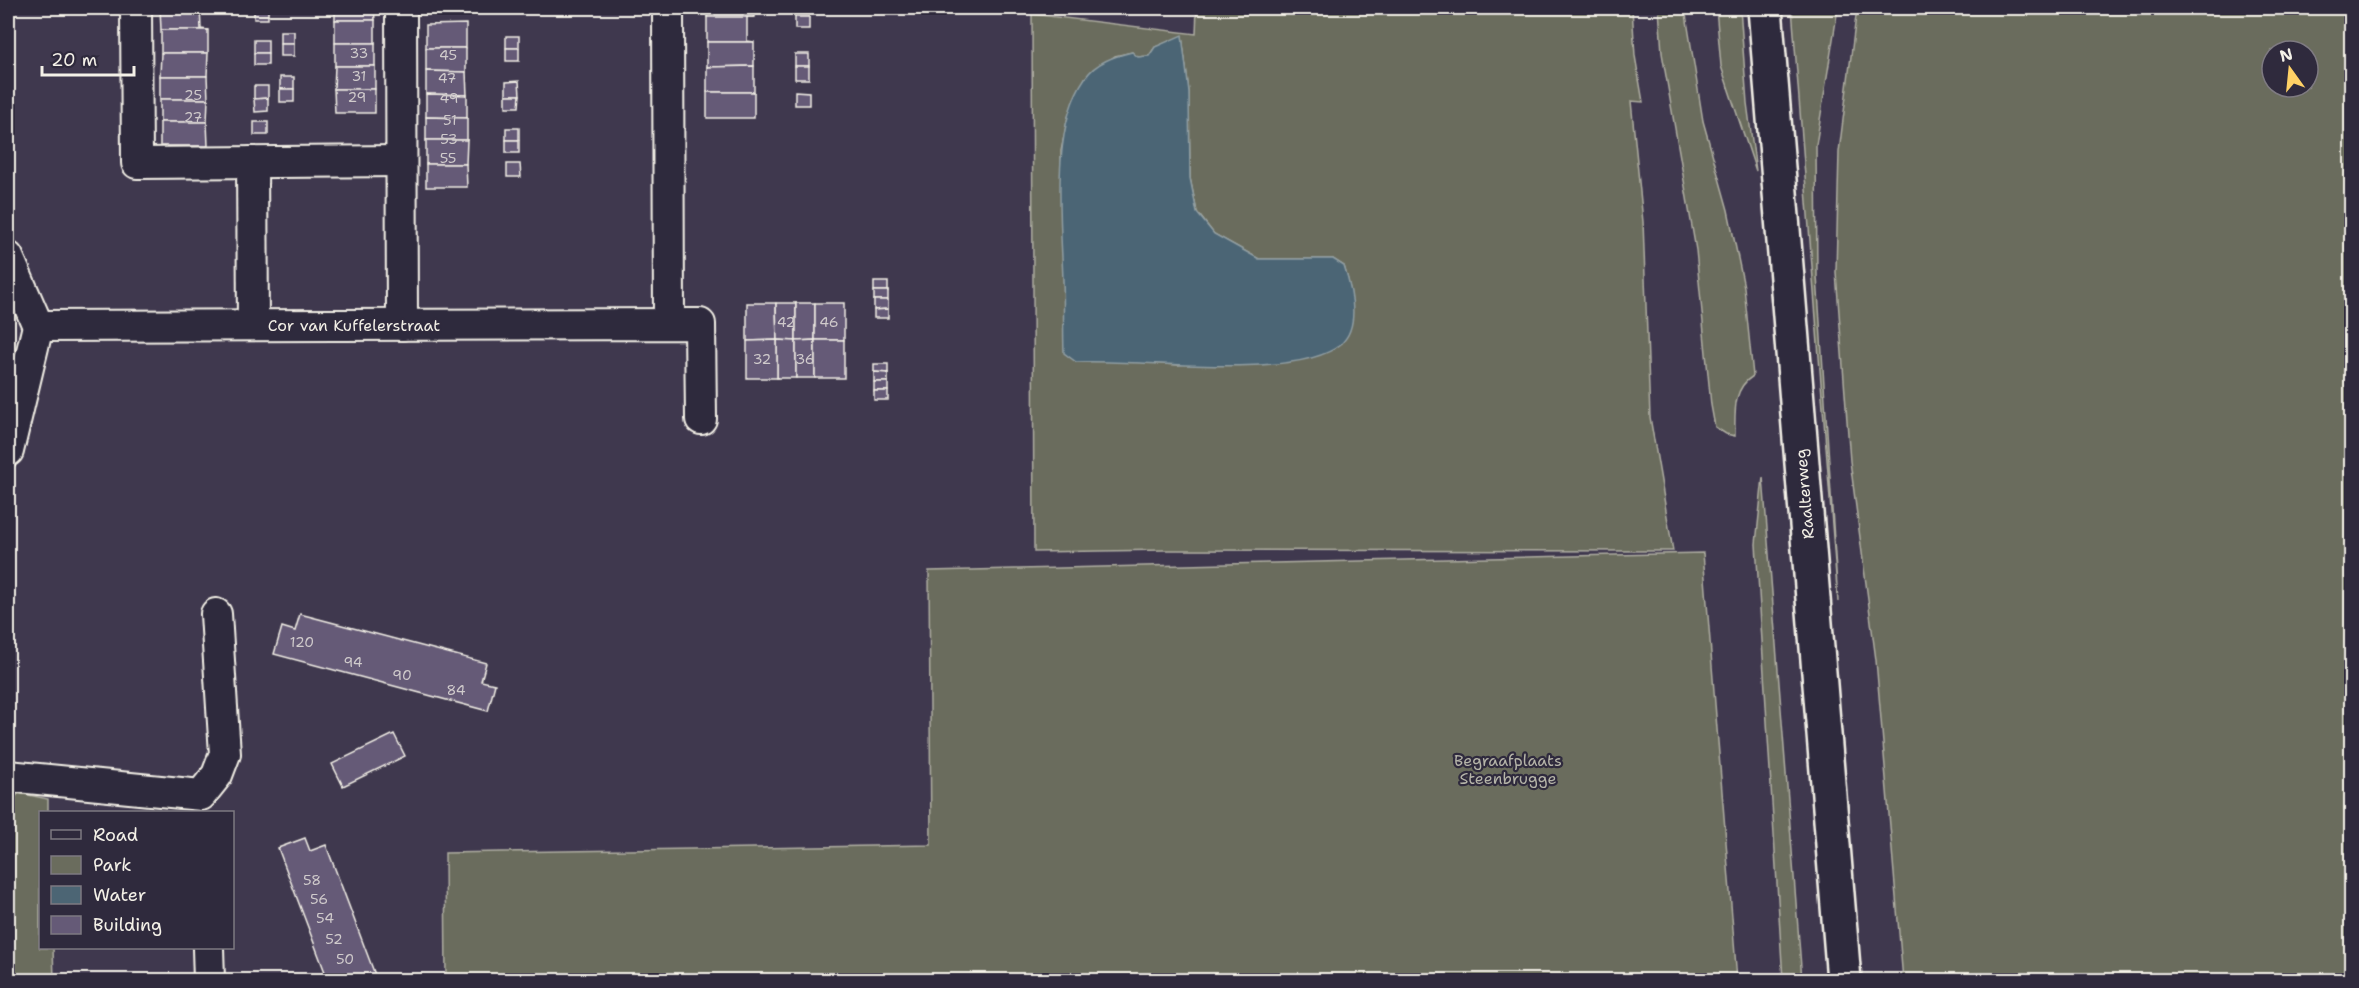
<svg xmlns="http://www.w3.org/2000/svg" width="2359" height="988" font-family="'Shantell Sans',sans-serif">
	<style>
		.green { fill: #6a6c5d; stroke: #afaea2; stroke-width: 1.5; fill-rule: evenodd }
		.water { fill: #4c6574; stroke: #8f9da2; stroke-width: 1.5 }
		.building { fill: #655a77; stroke: #f4f1e8; stroke-width: 1.5 }
		.lines { fill: none; stroke-linecap: round; stroke-linejoin: round }
		.minor-casing { stroke: #f4f1e8; stroke-width: 34 }
		.secondary-casing { stroke: #f4f1e8; stroke-width: 38 }
		.minor { stroke: #2f2a3d; stroke-width: 30 }
		.secondary { stroke: #2f2a3d; stroke-width: 33 }
		.labels { text-anchor: middle; stroke-width: 4.5; stroke-linejoin: round; paint-order: stroke }
		.number-label { font-size: 14px; fill: #d0cbcc }
		.street-label { font-size: 16px; fill: #f4f1e8; stroke: #2f2a3d }
		.park-label { font-size: 16px; fill: #b6b5a9; stroke: #2f2a3d }
	</style>
	<rect width="100%" height="100%" fill="#3f384e"/>
	<filter id="ink" filterUnits="userSpaceOnUse"><feTurbulence type="fractalNoise" baseFrequency=".0167" numOctaves="2"/><feDisplacementMap in="SourceGraphic" scale="12" xChannelSelector="R" yChannelSelector="G"/><feConvolveMatrix kernelMatrix="1 2 1 2 8 2 1 2 1" color-interpolation-filters="sRGB"/></filter>
	<g filter="url(#ink)">
		<!-- green -->
		<g class="green">
			<path d="M1197,8H1632L1635,56L1643,102L1631,101L1643,222L1650,417L1673,551L1166,550L1034,552L1032,14L1196,34ZM1182,36L1189,92L1190,178L1197,212L1214,234L1259,259H1333L1344,266C1353,295 1356,315 1342,343L1178,365L1110,360L1077,362L1065,353L1061,151L1068,117L1085,78L1115,56L1132,52L1137,57L1149,56L1155,47Z"/>
			<path d="M1659,8H1685L1703,121L1728,210L1744,287L1753,376C1732,389 1735,413 1735,436L1726,434L1715,427L1711,405L1696,250L1662,53Z"/>
			<polygon points="1716,8 1740,8 1747,103 1756,171 1721,66"/>
			<polygon points="1792,8 1838,8 1816,145 1817,276 1838,602"/>
			<path d="M1857,8H2351V980H1903L1876,660L1850,461L1836,272L1839,152ZM2272,51H2308V87H2272Z"/>
			<polygon points="1763,477 1802,980 1783,980 1756,544"/>
			<polygon points="1703,553 1737,980 446,980 445,853 931,845 929,571"/>
			<polygon points="19,793 48,799 48,812 40,812 40,948 53,948 54,980 8,980 8,805"/>
		</g>
		<!-- water -->
		<path class="water" d="M1182,35L1189,92L1190,178L1197,213L1214,234L1259,259H1333L1344,266C1351,287 1361,326 1341,344C1298,382 1137,358 1076,362L1064,353C1063,328 1064,304 1063,280C1061,220 1050,128 1085,78C1096,62 1115,56 1132,52L1138,57L1149,56L1155,47Z"/>
		<!-- building -->
		<g class="building">
			<polygon points="160,8 200,8 201,29 208,30 161,30"/>
			<rect x="254" y="8" width="14" height="11"/>
			<polygon points="335,8 374,8 375,20 335,20"/>
			<rect x="707" y="8" width="47" height="9"/>
			<rect x="795" y="8" width="14" height="9"/>
			<polygon points="707,17 754,17 747,17 747,41 754,42 707,42"/>
			<rect x="795" y="17" width="14" height="12"/>
			<rect x="335" y="20" width="40" height="23"/>
			<polygon points="466,24 466,48 426,48 426,25"/>
			<rect x="161" y="30" width="47" height="23"/>
			<rect x="280" y="31" width="14" height="12"/>
			<rect x="506" y="36" width="13" height="12"/>
			<rect x="254" y="40" width="14" height="13"/>
			<polygon points="707,42 754,42 754,66 707,67"/>
			<rect x="280" y="43" width="14" height="13"/>
			<rect x="335" y="43" width="40" height="23"/>
			<polygon points="426,48 466,48 466,72 426,71"/>
			<rect x="506" y="48" width="13" height="13"/>
			<polygon points="161,53 208,53 207,76 160,76"/>
			<rect x="254" y="53" width="14" height="12"/>
			<rect x="795" y="54" width="14" height="12"/>
			<polygon points="335,66 375,66 375,89 334,89"/>
			<polygon points="754,66 754,92 707,92 707,67"/>
			<rect x="795" y="66" width="14" height="13"/>
			<polygon points="426,71 466,72 467,95 426,94"/>
			<polygon points="160,76 207,76 208,99 160,99"/>
			<rect x="280" y="77" width="14" height="12"/>
			<polygon points="519,81 520,95 506,95 506,82"/>
			<polygon points="254,86 268,86 268,98 254,99"/>
			<rect x="280" y="89" width="14" height="13"/>
			<polygon points="334,89 375,89 375,113 335,113"/>
			<polygon points="795,91 809,92 809,105 795,105"/>
			<rect x="707" y="92" width="47" height="26"/>
			<polygon points="426,94 467,95 467,118 426,117"/>
			<polygon points="506,95 520,95 519,107 506,107"/>
			<polygon points="268,98 268,111 255,112 254,99"/>
			<polygon points="160,99 208,99 207,122 160,122"/>
			<polygon points="426,117 467,118 467,140 426,140"/>
			<polygon points="160,122 207,122 208,146 160,146"/>
			<rect x="254" y="122" width="14" height="13"/>
			<rect x="506" y="128" width="13" height="12"/>
			<polygon points="426,140 467,140 466,164 426,164"/>
			<rect x="506" y="140" width="13" height="13"/>
			<polygon points="426,164 466,164 467,187 426,187"/>
			<polygon points="507,164 520,164 521,177 507,177"/>
			<rect x="874" y="282" width="14" height="9"/>
			<rect x="874" y="291" width="14" height="9"/>
			<polygon points="888,300 888,309 874,310 874,300"/>
			<polygon points="747,303 776,303 777,340 747,341"/>
			<polygon points="776,303 796,303 796,341 777,340"/>
			<polygon points="796,303 815,303 815,340 796,341"/>
			<rect x="815" y="303" width="29" height="37"/>
			<polygon points="888,309 888,318 874,318 874,310"/>
			<polygon points="777,340 796,341 796,378 777,378"/>
			<polygon points="777,340 777,378 747,378 747,341"/>
			<polygon points="815,340 815,378 796,378 796,341"/>
			<rect x="815" y="340" width="29" height="38"/>
			<polygon points="874,364 888,364 888,373 874,372"/>
			<polygon points="874,372 888,373 888,382 874,382"/>
			<rect x="874" y="382" width="14" height="9"/>
			<rect x="874" y="391" width="14" height="9"/>
			<polygon points="300,614 486,663 481,681 495,684 488,711 274,654 282,627 295,631"/>
			<polygon points="394,734 405,756 343,786 332,764"/>
			<polygon points="305,838 310,851 326,845 377,980 328,980 278,848"/>
		</g>
		<g class="lines">
			<!-- minor casing -->
			<g class="minor-casing">
				<g id="minor">
					<polyline points="136,8 137,163 401,161"/>
					<polyline points="401,8 402,325"/>
					<polyline points="668,8 669,324"/>
					<polyline points="252,162 253,325"/>
					<polyline points="8,257 38,326 8,451"/>
					<polyline points="38,326 700,324 701,419"/>
					<polyline points="8,776 201,795 217,775 225,754 216,614"/>
					<polyline points="208,948 209,980"/>
				</g>
			</g>
			<!-- secondary casing -->
			<g class="secondary-casing">
				<polyline id="secondary" points="1765,8 1844,980"/>
			</g>
			<!-- minor -->
			<use href="#minor" class="minor"/>
			<!-- secondary -->
			<use href="#secondary" class="secondary"/>
		</g>
	</g>
	<g class="labels">
		<!-- number labels -->
		<g class="number-label">
			<text x="359" y="58">33</text>
			<text x="448" y="60">45</text>
			<text x="359" y="81">31</text>
			<text x="447" y="83">47</text>
			<text x="193" y="100">25</text>
			<text x="357" y="102">29</text>
			<text x="449" y="103">49</text>
			<text x="193" y="122">27</text>
			<text x="450" y="125">51</text>
			<text x="449" y="144">53</text>
			<text x="448" y="163">55</text>
			<text x="786" y="327">42</text>
			<text x="829" y="327">46</text>
			<text x="762" y="364">32</text>
			<text x="805" y="364">36</text>
			<text x="302" y="647">120</text>
			<text x="353" y="667">94</text>
			<text x="402" y="680">90</text>
			<text x="456" y="695">84</text>
			<text x="312" y="885">58</text>
			<text x="319" y="904">56</text>
			<text x="325" y="923">54</text>
			<text x="334" y="944">52</text>
			<text x="345" y="964">50</text>
		</g>
		<!-- street labels -->
		<g class="street-label">
			<text x="354" y="331">Cor van Kuffelerstraat</text>
			<text transform="translate(1804 494) rotate(-95)" y="6">Raalterweg</text>
		</g>
		<!-- park labels -->
		<g class="park-label">
			<text x="1508" y="766">Begraafplaats<tspan x="1508" dy="18">Steenbrugge</tspan></text>
		</g>
	</g>
	<!-- margin -->
	<rect width="2359" height="988" fill="none" stroke="#2f2a3d" stroke-width="30"/>
	<rect x="15" y="15" width="2329" height="958" fill="none" stroke="#f4f1e8" stroke-width="2" filter="url(#ink)"/>
	<!-- legend -->
	<rect x="39" y="811" width="195" height="138" fill="#2f2a3d" stroke="#7e7a81" stroke-width="1.5"/>
	<rect x="51" y="830" width="30" height="9" fill="#2f2a3d" stroke="#7e7a81" stroke-width="1.5"/>
	<text x="93" y="841" font-size="18" fill="#f4f1e8">Road</text>
	<rect x="51" y="856" width="30" height="18" fill="#6a6c5d" stroke="#7e7a81" stroke-width="1.5"/>
	<text x="93" y="871" font-size="18" fill="#f4f1e8">Park</text>
	<rect x="51" y="886" width="30" height="18" fill="#4c6574" stroke="#7e7a81" stroke-width="1.5"/>
	<text x="93" y="901" font-size="18" fill="#f4f1e8">Water</text>
	<rect x="51" y="916" width="30" height="18" fill="#655a77" stroke="#7e7a81" stroke-width="1.5"/>
	<text x="93" y="931" font-size="18" fill="#f4f1e8">Building</text>
	<!-- north arrow -->
	<g transform="translate(2290 69) rotate(345)"><circle r="28" fill="#2f2a3d" stroke="#7e7a81" stroke-width="1.5"/>
	<path d="M0-4.5L10 22L0 15L-10 22Z" fill="#ffd166"/>
	<text y="-9" font-size="16" font-weight="bold" text-anchor="middle" fill="#f4f1e8">N</text>
	</g>
	<!-- scale -->
	<path d="M42 66v9h92v-9" fill="none" stroke="#f4f1e8" stroke-width="3"/>
	<text x="51" y="66" font-size="18" fill="#f4f1e8" stroke="#2f2a3d" stroke-width="4.5" paint-order="stroke">20 m</text>
</svg>
